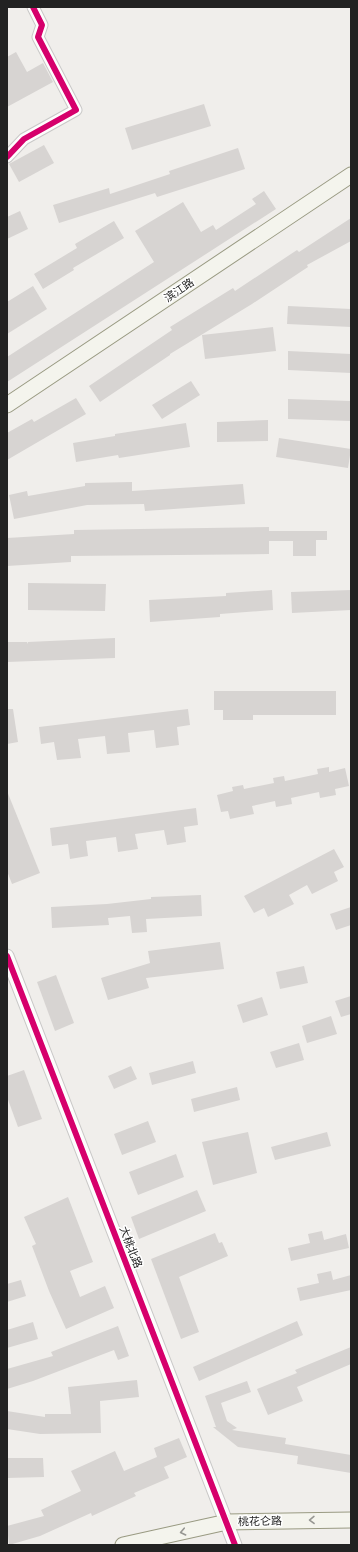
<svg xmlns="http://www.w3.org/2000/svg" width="358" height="1552" font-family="Signika,'Noto Sans SC',sans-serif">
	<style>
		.building { fill: #d7d4d2 }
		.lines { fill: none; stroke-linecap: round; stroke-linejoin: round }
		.minor-casing { stroke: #c9c8c7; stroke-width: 13 }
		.tertiary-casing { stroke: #c9c8c7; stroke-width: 15 }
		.secondary-casing { stroke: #999a82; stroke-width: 17 }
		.minor { stroke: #fdfcfc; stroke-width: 11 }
		.tertiary { stroke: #fdfcfc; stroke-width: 13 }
		.secondary { stroke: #f4f4ed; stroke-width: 15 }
		.cycleway-casing { stroke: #fff; stroke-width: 8 }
		.cycleway { stroke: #d6006c; stroke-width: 6 }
		.oneway { stroke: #969692 }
		.labels { text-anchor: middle; stroke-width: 3; stroke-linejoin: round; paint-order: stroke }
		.street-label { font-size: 11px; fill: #222; stroke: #fff }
	</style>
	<rect width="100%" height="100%" fill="#f0eeeb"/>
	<!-- building -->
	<g class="building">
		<polygon points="16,52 27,72 43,63 53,82 7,107 7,57"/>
		<polygon points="204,104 211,126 132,150 125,128"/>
		<polygon points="44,145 54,163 19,182 9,164"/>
		<polygon points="238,148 245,169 157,197 155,193 59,223 53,205 109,188 110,194 170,174 169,171"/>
		<polygon points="264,191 276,209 7,382 7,357 154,262 135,231 183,202 201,232 213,225 216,230 256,204 252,199"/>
		<polygon points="20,211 28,229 7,239 7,217"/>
		<polygon points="351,218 351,241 307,265 308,267 252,304 170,354 170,355 100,402 89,386 172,330 170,327 233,288 235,291 297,250 299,252"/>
		<polygon points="114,221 124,238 73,268 74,270 43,289 34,274 77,248 75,244"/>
		<polygon points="33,286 47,309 7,334 7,302"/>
		<polygon points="288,306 351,309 351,327 287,324"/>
		<polygon points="273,327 276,351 205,359 202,335"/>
		<polygon points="288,351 351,354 351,373 288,370"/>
		<polygon points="191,381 200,395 162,419 152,405"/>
		<polygon points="76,398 86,414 7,460 7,433 32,419 34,422"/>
		<polygon points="288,399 351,401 351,421 288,419"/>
		<polygon points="268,420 268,441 217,442 217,422"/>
		<polygon points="186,423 190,447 119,458 118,455 76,462 73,443 115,436 115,434"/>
		<polygon points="279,438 351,449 348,468 276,457"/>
		<polygon points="132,482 132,491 243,484 245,504 145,511 144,504 87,505 14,519 9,495 27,491 28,496 85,486 85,483"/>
		<polygon points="269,527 269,531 327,531 327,540 316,540 316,556 293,556 293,541 269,541 269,554 71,556 71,562 7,566 7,538 74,534 74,530"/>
		<polygon points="28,583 106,584 105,611 28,610"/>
		<polygon points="272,590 273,610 220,614 220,617 150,622 149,600 226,596 226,593"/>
		<polygon points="351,590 351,610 292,613 291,592"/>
		<polygon points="115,638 115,658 7,662 7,642 27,642 28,644 28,642"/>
		<polygon points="214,691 336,691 336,715 253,715 253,720 223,720 223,710 214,710"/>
		<polygon points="7,709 13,709 18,742 7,744"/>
		<polygon points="188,709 190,725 177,727 179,745 156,748 154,730 128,733 130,752 107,754 105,736 78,739 81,758 57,760 54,742 41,744 39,727"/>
		<polygon points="329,767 329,772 345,768 349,786 335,789 336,795 320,798 319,792 291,798 292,804 276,807 275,801 252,806 254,814 230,819 228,811 221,812 217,795 233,791 232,787 243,785 244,789 274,783 273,778 284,776 285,781 318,774 317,769"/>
		<polygon points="7,791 40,873 12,884 7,871"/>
		<polygon points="196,808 198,825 184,827 186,842 167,845 164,830 135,834 138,849 118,852 116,837 86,841 88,856 70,859 68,844 52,846 50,828"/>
		<polygon points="334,849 344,867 334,872 338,881 312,894 307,885 289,895 294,904 268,917 264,908 254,913 244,896"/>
		<polygon points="201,895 202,916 146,919 147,932 132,933 130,916 108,918 109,925 52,928 51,907 107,904 151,899 151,897"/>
		<polygon points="351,907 351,925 336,930 330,914"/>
		<polygon points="220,942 224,969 146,978 149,988 108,1000 101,978 150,963 148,951"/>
		<polygon points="304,966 308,983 280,989 276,972"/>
		<polygon points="56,975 74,1023 55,1031 37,982"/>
		<polygon points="351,996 351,1014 341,1017 335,1001"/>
		<polygon points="262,997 268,1015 243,1023 237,1005"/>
		<polygon points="331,1016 337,1034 307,1043 302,1026"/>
		<polygon points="299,1043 304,1060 276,1068 270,1052"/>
		<polygon points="193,1061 196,1073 152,1085 149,1073"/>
		<polygon points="131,1066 137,1079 114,1089 108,1076"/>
		<polygon points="24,1070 42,1119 18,1127 7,1097 7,1076"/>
		<polygon points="237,1087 240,1100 194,1112 191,1099"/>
		<polygon points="148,1121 156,1142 122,1155 114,1134"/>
		<polygon points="248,1132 257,1173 213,1185 202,1142"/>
		<polygon points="327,1132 331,1146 275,1160 271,1147"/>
		<polygon points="176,1154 184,1177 138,1195 129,1172"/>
		<polygon points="197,1190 206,1211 139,1239 131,1217"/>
		<polygon points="68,1197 93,1262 70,1271 80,1297 105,1286 114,1308 66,1329 49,1291 32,1246 36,1244 24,1217"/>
		<polygon points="322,1231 324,1240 346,1234 349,1248 291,1261 288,1248 310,1243 308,1234"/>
		<polygon points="215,1233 219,1243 222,1242 228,1256 179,1277 199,1332 181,1339 151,1259"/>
		<polygon points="331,1271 333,1280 351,1275 351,1290 300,1301 297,1288 319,1283 317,1274"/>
		<polygon points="21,1280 26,1296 7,1302 7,1284"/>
		<polygon points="297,1321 303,1335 199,1381 193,1367"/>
		<polygon points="33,1322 38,1339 7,1348 7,1330"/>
		<polygon points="118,1326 129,1356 118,1360 114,1350 33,1381 7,1389 7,1369 53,1356 51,1352"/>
		<polygon points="351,1347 351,1364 297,1387 303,1401 268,1415 257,1389 297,1373 295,1370"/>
		<polygon points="137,1380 139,1397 100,1401 101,1433 40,1434 7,1429 7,1411 45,1417 45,1414 71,1414 68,1387"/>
		<polygon points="247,1381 251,1392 221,1403 227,1421 237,1428 232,1430 286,1438 285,1444 351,1455 351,1473 297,1464 298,1456 238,1447 213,1427 216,1427 205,1396"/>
		<polygon points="179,1438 187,1457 164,1467 169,1478 134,1493 136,1496 92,1516 91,1513 40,1536 9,1545 7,1526 44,1516 41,1510 81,1491 71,1471 115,1451 124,1471 157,1457 154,1448"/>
		<polygon points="7,1458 43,1458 44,1477 7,1478"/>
	</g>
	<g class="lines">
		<!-- minor casing -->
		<g class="minor-casing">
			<polyline id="minor" points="7,157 24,139 76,110 38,37 42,25 33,7"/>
		</g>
		<!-- tertiary casing -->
		<g class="tertiary-casing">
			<polyline id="tertiary" points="7,956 235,1545"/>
		</g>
		<!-- secondary casing -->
		<g class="secondary-casing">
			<g id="secondary">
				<polyline points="7,405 351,175"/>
				<polyline points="123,1545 227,1522 351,1520"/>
			</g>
		</g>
		<!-- minor -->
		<use href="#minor" class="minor"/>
		<!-- tertiary -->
		<use href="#tertiary" class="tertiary"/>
		<!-- secondary -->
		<use href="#secondary" class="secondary"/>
		<!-- cycleway casing -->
		<g class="cycleway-casing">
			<g id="cycleway">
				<polyline points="7,157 24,139 76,110 38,37 42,25 33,7"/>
				<polyline points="7,956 235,1545"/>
			</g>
		</g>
		<!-- cycleway -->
		<use href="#cycleway" class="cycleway"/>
	</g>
	<!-- one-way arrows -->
	<defs><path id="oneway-chevron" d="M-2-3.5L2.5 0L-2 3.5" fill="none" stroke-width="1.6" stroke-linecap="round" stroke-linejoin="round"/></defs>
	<g class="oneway">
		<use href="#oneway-chevron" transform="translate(312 1520) rotate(179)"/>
		<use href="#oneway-chevron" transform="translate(183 1532) rotate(168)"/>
	</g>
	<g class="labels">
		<!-- street labels -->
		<g class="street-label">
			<text transform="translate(179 290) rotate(-34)" y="4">滨江路</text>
			<text transform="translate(131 1247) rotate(69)" y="4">大桃北路</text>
			<text transform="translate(260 1521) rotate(-1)" y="4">桃花仑路</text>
		</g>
	</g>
	<!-- border -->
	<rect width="358" height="1552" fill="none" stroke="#222222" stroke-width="16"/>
</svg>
